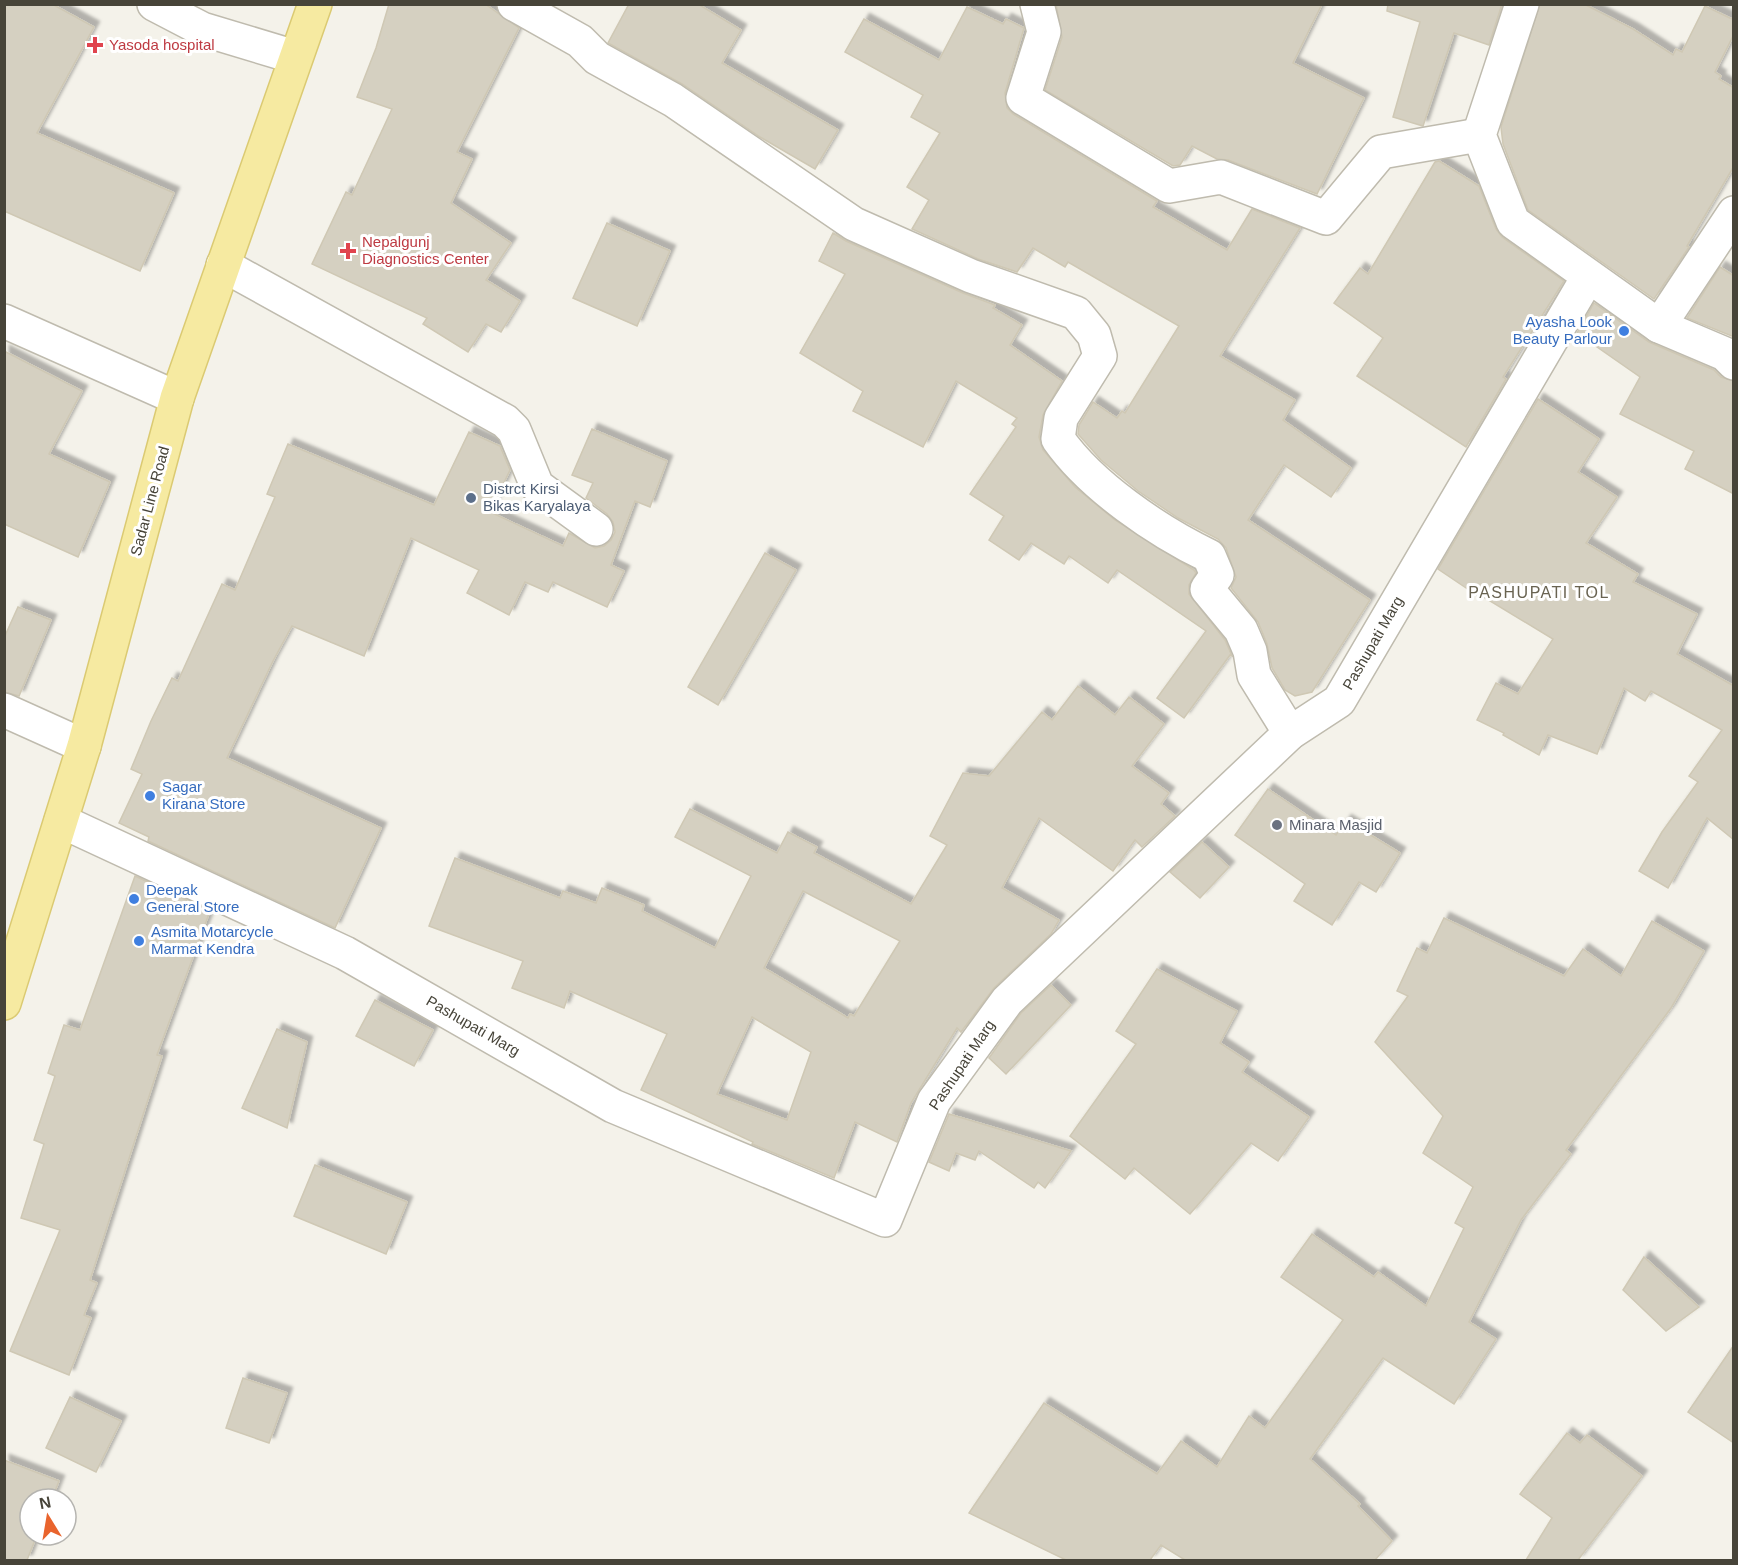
<svg xmlns="http://www.w3.org/2000/svg" width="1738" height="1565" font-family="Arial,sans-serif">
	<style>
		.building { fill: #d5d0c1; stroke: #cfc8b4; stroke-width: 1.5; fill-rule: evenodd; filter: url(#shadow) }
		.lines { fill: none; stroke-linecap: round; stroke-linejoin: round }
		.minor-casing { stroke: #bfbbae; stroke-width: 36 }
		.primary-casing { stroke: #dbca72; stroke-width: 36 }
		.minor { stroke: #fff; stroke-width: 33 }
		.primary { stroke: #f6eaa1; stroke-width: 33 }
		.health-dot { fill: #e0444e; stroke: #fff; stroke-width: 2 }
		.shop-dot { fill: #3f7fe0; stroke: #fff; stroke-width: 2 }
		.service-dot { fill: #5c6f8a; stroke: #fff; stroke-width: 2 }
		.worship-dot { fill: #6b7280; stroke: #fff; stroke-width: 2 }
		.labels { text-anchor: middle; stroke-width: 6; stroke-linejoin: round; paint-order: stroke }
		.health-label { font-size: 15px; fill: #be3a42; stroke: #fff; text-anchor: start }
		.shop-label { font-size: 15px; fill: #366cbe; stroke: #fff; text-anchor: start }
		.service-label { font-size: 15px; fill: #4e5e75; stroke: #fff; text-anchor: start }
		.street-label { font-size: 15px; fill: #474439; stroke: #fff }
		.worship-label { font-size: 15px; fill: #5b616d; stroke: #fff; text-anchor: start }
		.neighbourhood-label { font-size: 16px; letter-spacing: 1.5px; fill: #696351; stroke: #fff }
	</style>
	<defs>
		<filter id="shadow"><feDropShadow dx="5.5" dy="-5.5" stdDeviation="1.5" flood-color="#0004"/></filter>
	</defs>
	<rect width="100%" height="100%" fill="#f4f2ea"/>
	<!-- building -->
	<g class="building">
		<polygon points="4,4 52,4 94,27 37,133 174,193 140,271 4,211"/>
		<polygon points="389,4 485,4 519,28 457,152 472,159 451,203 511,243 486,280 520,301 501,332 486,324 468,352 423,324 427,318 312,264 346,192 352,195 392,109 357,97 376,48"/>
		<polygon points="629,4 698,4 741,30 722,63 838,130 815,169 760,137 682,84 608,43"/>
		<polygon points="1056,4 1322,4 1293,63 1364,98 1317,194 1228,160 1217,159 1192,146 1180,165 1173,166 1045,90 1062,37"/>
		<polygon points="1388,4 1502,4 1489,45 1454,33 1423,126 1393,117 1420,22 1387,11"/>
		<polygon points="1540,4 1584,4 1633,29 1673,55 1676,49 1682,52 1705,6 1734,20 1734,34 1715,72 1721,76 1719,79 1734,88 1734,166 1687,246 1689,247 1654,299 1528,210 1503,144 1501,127"/>
		<polygon points="967,7 1003,24 1006,19 1024,28 1005,93 1007,108 1013,114 1157,201 1153,207 1227,250 1252,209 1300,228 1220,356 1295,400 1283,420 1351,468 1331,497 1284,465 1248,520 1370,600 1312,692 1295,696 1285,690 1272,668 1267,644 1258,622 1231,588 1236,577 1226,548 1218,539 1178,518 1138,491 1101,460 1078,434 1079,425 1093,402 1117,418 1122,411 1125,413 1179,326 1068,262 1065,267 1033,248 1017,272 978,259 912,229 929,200 907,187 940,133 911,117 923,95 845,52 864,19 939,60"/>
		<polygon points="1439,161 1479,186 1496,229 1502,237 1564,281 1503,377 1506,379 1466,447 1357,376 1383,338 1334,303 1360,268 1368,274 1435,162"/>
		<polygon points="607,223 670,251 637,326 573,298"/>
		<polygon points="833,233 846,241 963,293 995,305 993,308 1022,325 1010,345 1062,381 1043,415 1039,437 1043,450 1075,487 1115,520 1194,570 1196,573 1189,585 1189,594 1225,640 1232,656 1230,655 1184,718 1157,698 1206,631 1117,570 1108,583 1069,556 1064,564 1031,543 1019,560 989,540 1004,516 970,494 1016,427 1012,424 1017,418 956,381 923,447 853,411 863,391 800,353 845,274 819,261"/>
		<polygon points="1720,267 1734,276 1734,337 1687,318"/>
		<polygon points="1594,303 1649,342 1714,370 1721,377 1734,381 1734,494 1685,469 1694,451 1620,414 1640,377 1577,333"/>
		<polygon points="4,351 82,391 49,454 110,482 78,557 4,524"/>
		<polygon points="1538,399 1599,439 1578,472 1617,497 1586,543 1638,574 1633,582 1697,614 1677,654 1734,686 1734,840 1707,818 1668,888 1639,871 1662,832 1698,782 1689,776 1722,730 1651,691 1645,701 1624,688 1597,754 1548,735 1539,755 1503,735 1504,733 1477,720 1496,683 1518,694 1553,639 1482,596 1481,598 1438,569"/>
		<polygon points="592,429 667,461 650,507 635,501 611,565 624,571 607,607 553,582 548,592 525,582 509,615 467,593 479,570 411,538 364,656 292,626 273,661 227,758 381,828 335,928 148,841 149,837 119,823 142,774 131,769 151,721 172,678 178,681 222,584 235,590 275,497 267,494 288,444 434,505 469,432 500,446 510,470 490,512 563,546 569,533 595,548 604,546 611,540 615,532 613,522 607,514 586,498 593,483 572,475"/>
		<polygon points="765,553 796,570 718,705 688,687"/>
		<polygon points="18,607 51,620 19,696 4,692 4,638"/>
		<path d="M1078,686L1115,715L1129,697L1164,724L1132,766L1169,793L1161,804L1175,816L1142,847L1135,840L1113,871L1039,818L1002,888L1059,920L1051,934L994,988L961,1032L957,1028L911,1103L897,1142L855,1122L834,1178L752,1144L753,1142L641,1090L667,1034L570,991L564,1008L512,988L523,961L429,926L455,858L560,898L563,891L596,903L602,888L644,905L642,911L715,948L751,876L675,837L690,809L777,853L788,832L817,847L814,853L911,904L947,845L930,836L963,773L989,776L1042,712L1052,720ZM803,891L900,941L854,1016L850,1014L848,1018L764,968ZM752,1017L811,1052L787,1120L717,1094Z"/>
		<polygon points="1268,789 1336,835 1346,820 1400,853 1376,892 1359,882 1332,925 1294,901 1305,884 1235,835"/>
		<polygon points="1202,842 1229,867 1200,898 1170,872"/>
		<polygon points="135,876 210,911 157,1055 162,1056 90,1280 97,1283 84,1315 91,1318 69,1375 10,1351 60,1230 21,1218 44,1144 34,1140 55,1076 48,1073 64,1025 80,1030"/>
		<polygon points="1444,918 1564,976 1583,949 1621,976 1652,921 1704,951 1671,1008 1566,1150 1571,1154 1521,1220 1469,1322 1496,1339 1454,1404 1383,1358 1310,1459 1360,1504 1358,1506 1392,1541 1375,1560 1185,1560 1161,1545 1150,1560 1066,1560 969,1513 1044,1403 1157,1474 1181,1441 1217,1467 1249,1416 1265,1428 1343,1320 1281,1277 1312,1234 1374,1277 1378,1272 1426,1306 1464,1228 1455,1223 1473,1187 1423,1153 1443,1116 1375,1042 1408,996 1397,991 1417,948 1427,953"/>
		<polygon points="1157,969 1237,1011 1220,1043 1249,1062 1242,1072 1309,1117 1278,1161 1251,1143 1190,1214 1134,1168 1125,1179 1070,1136 1136,1044 1116,1031"/>
		<polygon points="1051,985 1071,1005 1006,1074 989,1058 1021,1013"/>
		<polygon points="375,1000 433,1030 414,1066 356,1036"/>
		<polygon points="277,1029 307,1042 287,1128 242,1108"/>
		<polygon points="949,1114 989,1126 1071,1151 1045,1188 1038,1182 1034,1188 979,1151 975,1160 956,1153 949,1171 929,1162"/>
		<polygon points="315,1165 407,1202 386,1254 294,1216"/>
		<polygon points="1644,1257 1699,1307 1666,1331 1623,1290"/>
		<polygon points="1734,1345 1734,1443 1688,1412"/>
		<polygon points="243,1378 287,1393 269,1443 226,1428"/>
		<polygon points="70,1397 121,1421 96,1472 46,1448"/>
		<polygon points="1567,1433 1580,1443 1587,1435 1642,1476 1578,1560 1526,1560 1552,1518 1520,1494"/>
		<polygon points="4,1460 59,1481 52,1499 30,1499 30,1535 37,1535 27,1560 4,1560"/>
	</g>
	<g class="lines">
		<!-- minor casing -->
		<g class="minor-casing">
			<g id="minor">
				<polyline points="154,4 202,29 295,57"/>
				<path d="M514,4L580,41L597,58L673,100L854,224L971,276L1076,313L1094,335L1100,356L1061,418L1058,439C1091,486 1157,531 1209,556L1217,575L1207,589L1241,630L1250,651L1254,675L1290,733"/>
				<polyline points="1037,4 1044,32 1023,98 1169,186 1221,177 1326,218 1381,152 1479,135"/>
				<polyline points="1522,4 1479,135 1513,222 1659,326 1725,354 1734,363"/>
				<polyline points="223,265 505,421 514,430 537,486 596,529"/>
				<polyline points="4,321 177,398"/>
				<polyline points="1659,326 1734,213"/>
				<polyline points="4,710 84,746"/>
				<polyline points="61,821 345,953 613,1106 885,1220 934,1101 1007,1001 1290,733 1339,701 1588,277"/>
			</g>
		</g>
		<!-- primary casing -->
		<g class="primary-casing">
			<polyline id="primary" points="4,1003 84,746 177,398 315,4"/>
		</g>
		<!-- minor -->
		<use href="#minor" class="minor"/>
		<!-- primary -->
		<use href="#primary" class="primary"/>
	</g>
	<!-- markers -->
	<g class="health-dot">
		<path d="M92 36h6v6h6v6h-6v6h-6v-6h-6v-6h6z"/>
		<path d="M345 242h6v6h6v6h-6v6h-6v-6h-6v-6h6z"/>
	</g>
	<g class="shop-dot">
		<circle cx="1624" cy="331" r="6"/>
		<circle cx="150" cy="796" r="6"/>
		<circle cx="134" cy="899" r="6"/>
		<circle cx="139" cy="941" r="6"/>
	</g>
	<circle class="service-dot" cx="471" cy="498" r="6"/>
	<circle class="worship-dot" cx="1277" cy="825" r="6"/>
	<g class="labels">
		<!-- health labels -->
		<g class="health-label">
			<text x="109" y="50">Yasoda hospital</text>
			<text x="362" y="247">Nepalgunj<tspan x="362" dy="17">Diagnostics Center</tspan></text>
		</g>
		<!-- shop labels -->
		<g class="shop-label">
			<text x="1612" y="327" text-anchor="end">Ayasha Look<tspan x="1612" dy="17">Beauty Parlour</tspan></text>
			<text x="162" y="792">Sagar<tspan x="162" dy="17">Kirana Store</tspan></text>
			<text x="146" y="895">Deepak<tspan x="146" dy="17">General Store</tspan></text>
			<text x="151" y="937">Asmita Motarcycle<tspan x="151" dy="17">Marmat Kendra</tspan></text>
		</g>
		<!-- service labels -->
		<g class="service-label">
			<text x="483" y="494">Distrct Kirsi<tspan x="483" dy="17">Bikas Karyalaya</tspan></text>
		</g>
		<!-- street labels -->
		<g class="street-label">
			<text transform="translate(150 501) rotate(-75)" y="5">Sadar Line Road</text>
			<text transform="translate(1373 643) rotate(-60)" y="5">Pashupati Marg</text>
			<text transform="translate(473 1026) rotate(30)" y="5">Pashupati Marg</text>
			<text transform="translate(962 1065) rotate(-56)" y="5">Pashupati Marg</text>
		</g>
		<!-- worship labels -->
		<g class="worship-label">
			<text x="1289" y="830">Minara Masjid</text>
		</g>
		<!-- neighbourhood labels -->
		<g class="neighbourhood-label">
			<text x="1539" y="598">PASHUPATI TOL</text>
		</g>
	</g>
	<!-- border -->
	<rect width="1738" height="1565" fill="none" stroke="#474439" stroke-width="12"/>
	<!-- north arrow -->
	<g transform="translate(48 1517) rotate(349)"><circle r="28" fill="#ffffff" stroke="#b5b4b0" stroke-width="1.5"/>
	<path d="M0-4.5L10 22L0 15L-10 22Z" fill="#e9642d"/>
	<text y="-9" font-size="16" font-weight="bold" text-anchor="middle" fill="#474439">N</text>
	</g>
</svg>
